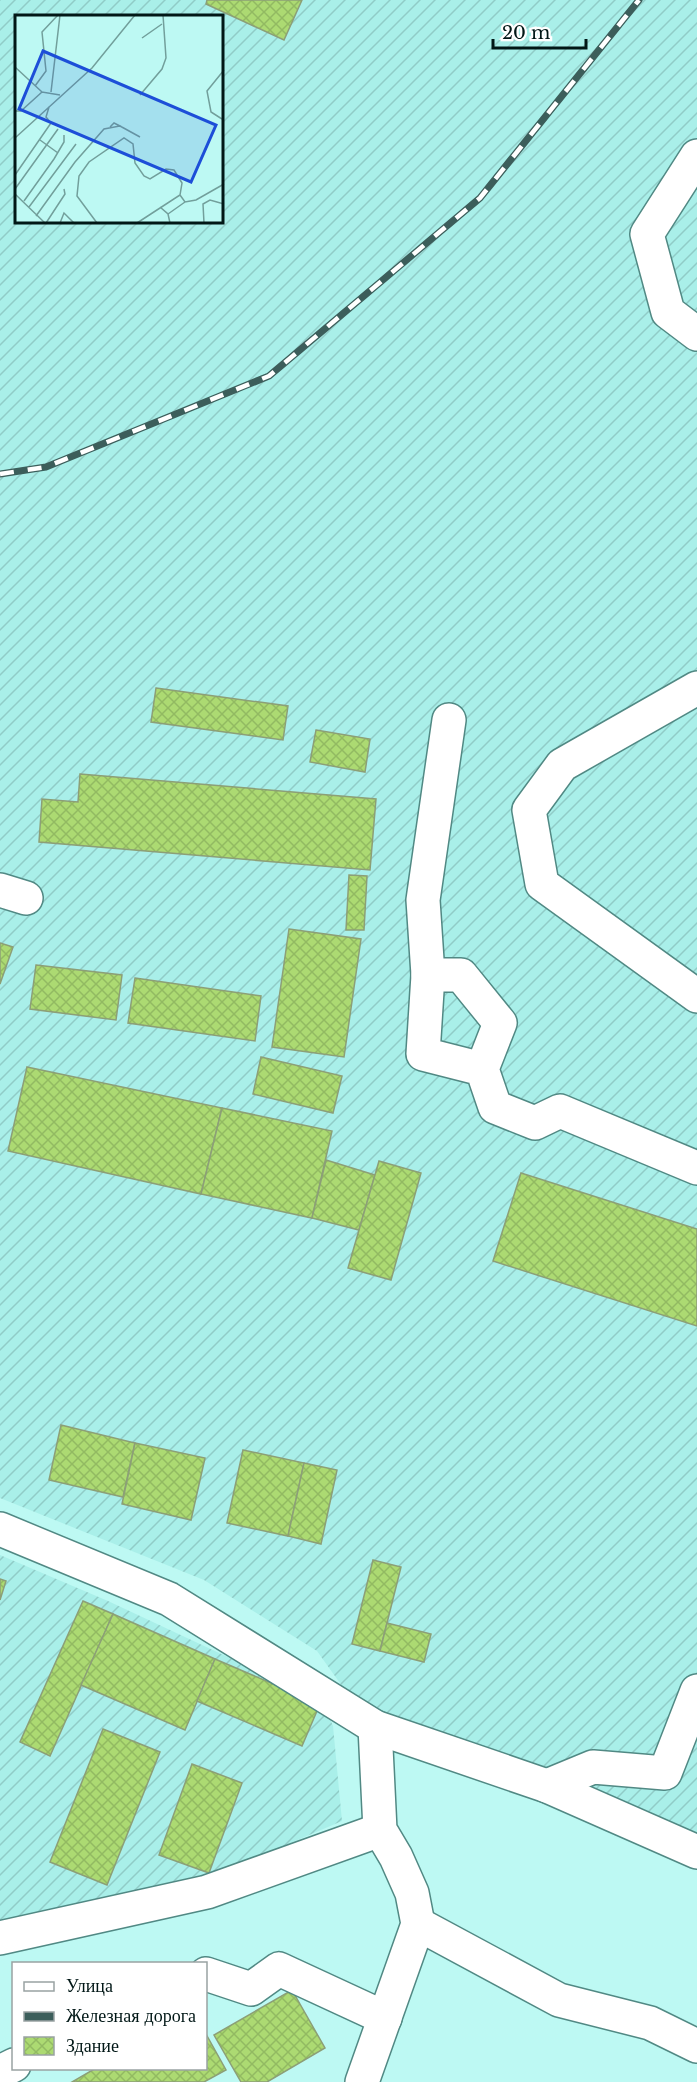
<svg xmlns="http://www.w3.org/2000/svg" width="697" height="2082" font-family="'Libre Baskerville',serif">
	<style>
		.industrial { fill: url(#industrial-furrows); fill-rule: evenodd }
		.building { fill: url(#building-cross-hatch); stroke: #8c9f77; stroke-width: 1.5 }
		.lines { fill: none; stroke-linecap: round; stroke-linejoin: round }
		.minor-casing { stroke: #518984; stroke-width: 36 }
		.minor { stroke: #fff; stroke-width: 33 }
		.rail-casing { stroke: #3c5e5b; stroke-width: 7 }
		.rail { stroke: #fff; stroke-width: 4.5; stroke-dasharray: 14; stroke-linecap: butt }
		.inset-road { fill: none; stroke: #729f9b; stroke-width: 1.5 }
		.view { fill: #1d4ed8; fill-opacity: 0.15; stroke: #1d4ed8; stroke-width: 3 }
		.inset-edge { fill: none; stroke: #011716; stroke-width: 3 }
	</style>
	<defs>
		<pattern id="industrial-furrows" width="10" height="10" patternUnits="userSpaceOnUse" patternTransform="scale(1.5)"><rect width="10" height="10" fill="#a9efe9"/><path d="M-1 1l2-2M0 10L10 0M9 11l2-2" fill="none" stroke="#90ccc7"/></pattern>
		<pattern id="building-cross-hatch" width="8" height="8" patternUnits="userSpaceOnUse" patternTransform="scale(1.5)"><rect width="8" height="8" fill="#acda72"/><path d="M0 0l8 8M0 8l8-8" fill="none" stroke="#92ba62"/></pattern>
	</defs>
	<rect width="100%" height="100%" fill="#bdf9f3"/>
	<!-- industrial -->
	<g class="industrial">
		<path d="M0,0H697V1837L389,1715L342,1686L317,1651L204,1580L0,1498ZM16,16H222V222H16Z"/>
		<polygon points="0,1555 108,1601 322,1701 333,1726 342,1821 232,1868 0,1921"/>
	</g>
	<!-- building -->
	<g class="building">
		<polygon points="207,0 302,0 284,40 206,4"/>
		<polygon points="156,688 288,706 283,740 151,722"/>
		<polygon points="316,730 370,739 365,772 310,762"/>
		<polygon points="80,774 376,799 370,870 39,842 42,799 78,802"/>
		<polygon points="349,875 367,876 364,930 346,930"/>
		<polygon points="289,929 361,939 344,1057 272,1047"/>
		<polygon points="0,943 13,947 0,984"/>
		<polygon points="36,965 122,975 116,1020 30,1009"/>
		<polygon points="135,978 261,996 255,1041 128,1023"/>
		<polygon points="261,1057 342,1076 333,1113 253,1094"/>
		<polygon points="27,1067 222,1108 201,1194 8,1151"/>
		<polygon points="222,1108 332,1131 312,1218 201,1194"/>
		<polygon points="326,1160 375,1175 359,1230 312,1218"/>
		<polygon points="379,1161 421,1173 391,1280 348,1268"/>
		<polygon points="521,1173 697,1229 697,1326 493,1261"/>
		<polygon points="61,1425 135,1443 123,1497 49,1480"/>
		<polygon points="135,1443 205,1458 191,1520 122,1504"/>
		<polygon points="243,1450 304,1463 288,1536 227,1523"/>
		<polygon points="304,1463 337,1470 321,1544 288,1536"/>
		<polygon points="373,1560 401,1567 380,1651 352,1644"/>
		<polygon points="0,1579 6,1581 0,1600"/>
		<polygon points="83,1601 113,1614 50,1756 20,1742"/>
		<polygon points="113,1614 215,1659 185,1730 81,1685"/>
		<polygon points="387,1623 431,1634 424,1662 380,1651"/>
		<polygon points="215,1659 320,1704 302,1746 197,1701"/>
		<polygon points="103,1729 160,1752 107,1885 50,1862"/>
		<polygon points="192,1764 242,1783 209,1873 159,1855"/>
		<polygon points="292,1990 325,2048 267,2082 241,2082 214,2035"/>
		<polygon points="206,2034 226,2070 204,2082 72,2082 96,2068 206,2068"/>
	</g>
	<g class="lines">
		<!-- minor casing -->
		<g class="minor-casing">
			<g id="minor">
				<polyline points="697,156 647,234 668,312 697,334"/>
				<polyline points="697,688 562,765 529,810 542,884 697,996"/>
				<polyline points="0,890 26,898"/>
				<polyline points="428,975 423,900 449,720"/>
				<polyline points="482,1069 423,1054 428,975 461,975 500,1023 482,1069 495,1107 535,1123 560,1111 697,1168"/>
				<polyline points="0,1529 169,1599 375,1727 547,1786 697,1852"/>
				<polyline points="547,1786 593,1767 665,1773 697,1691"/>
				<polyline points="418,1924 559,2000 650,2023 697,2046"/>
				<polyline points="0,1938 207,1892 380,1830"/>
				<polyline points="206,1974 251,1989 279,1969 385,2018"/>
				<polyline points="0,2072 14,2065"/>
				<polyline points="362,2082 418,1924 412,1893 396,1857 380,1830 375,1727"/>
			</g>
		</g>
		<!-- minor -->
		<use href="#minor" class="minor"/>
		<!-- rail casing -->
		<g class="rail-casing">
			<polyline id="rail" points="0,474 46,467 269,376 480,198 639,0"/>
		</g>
		<!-- rail -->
		<use href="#rail" class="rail"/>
	</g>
	<!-- overview -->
	<g transform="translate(15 15)">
		<rect width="208" height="208" fill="#bdf9f3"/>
		<path class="inset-road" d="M127,23L147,9M0,52L27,77M20,71L31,56L27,17L43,0M36,77L45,0M125,80L147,54L151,43L148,0M0,96H6L27,77L45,80M207,104L196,97L192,76L209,55M105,111L125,122M0,123L77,53L120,0M25,125L43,138M0,160L36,108L31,102L34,92M0,174L43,114M0,179L30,208M165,180L170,187L181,185L209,169M9,186L39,144L49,127V120M14,192L61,129M145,192L153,199L155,208M153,199L170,187M21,201L60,147L89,114L105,111L99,108L95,112M31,208L50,179L49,174M45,208L49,198L59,208M82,208L62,181L64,161L74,147L109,123L118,129L120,148L129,161L135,164L151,154L159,155L167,168L165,180L122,208M189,208L188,189L195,185L209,189"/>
		<path class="view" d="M28,36L201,110L176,167L4,94Z"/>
		<rect width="208" height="208" class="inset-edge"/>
	</g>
	<!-- legend -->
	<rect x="12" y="1962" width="195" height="108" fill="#ffffff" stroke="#99a2a2" stroke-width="1.5"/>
	<rect x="24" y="1982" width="30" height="9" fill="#ffffff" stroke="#99a2a2" stroke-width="1.5"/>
	<text x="66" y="1992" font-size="18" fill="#011716">Улица</text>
	<rect x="24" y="2012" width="30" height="9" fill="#3c5e5b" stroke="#99a2a2" stroke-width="1.5"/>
	<text x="66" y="2022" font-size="18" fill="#011716">Железная дорога</text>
	<rect x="24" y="2037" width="30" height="18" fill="url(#building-cross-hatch)" stroke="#99a2a2" stroke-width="1.5"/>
	<text x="66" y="2052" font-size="18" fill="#011716">Здание</text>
	<!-- scale -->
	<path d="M493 39v9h93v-9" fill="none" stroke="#011716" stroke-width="3"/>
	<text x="502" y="39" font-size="18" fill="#011716" stroke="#ffffff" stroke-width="4.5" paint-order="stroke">20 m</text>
</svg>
